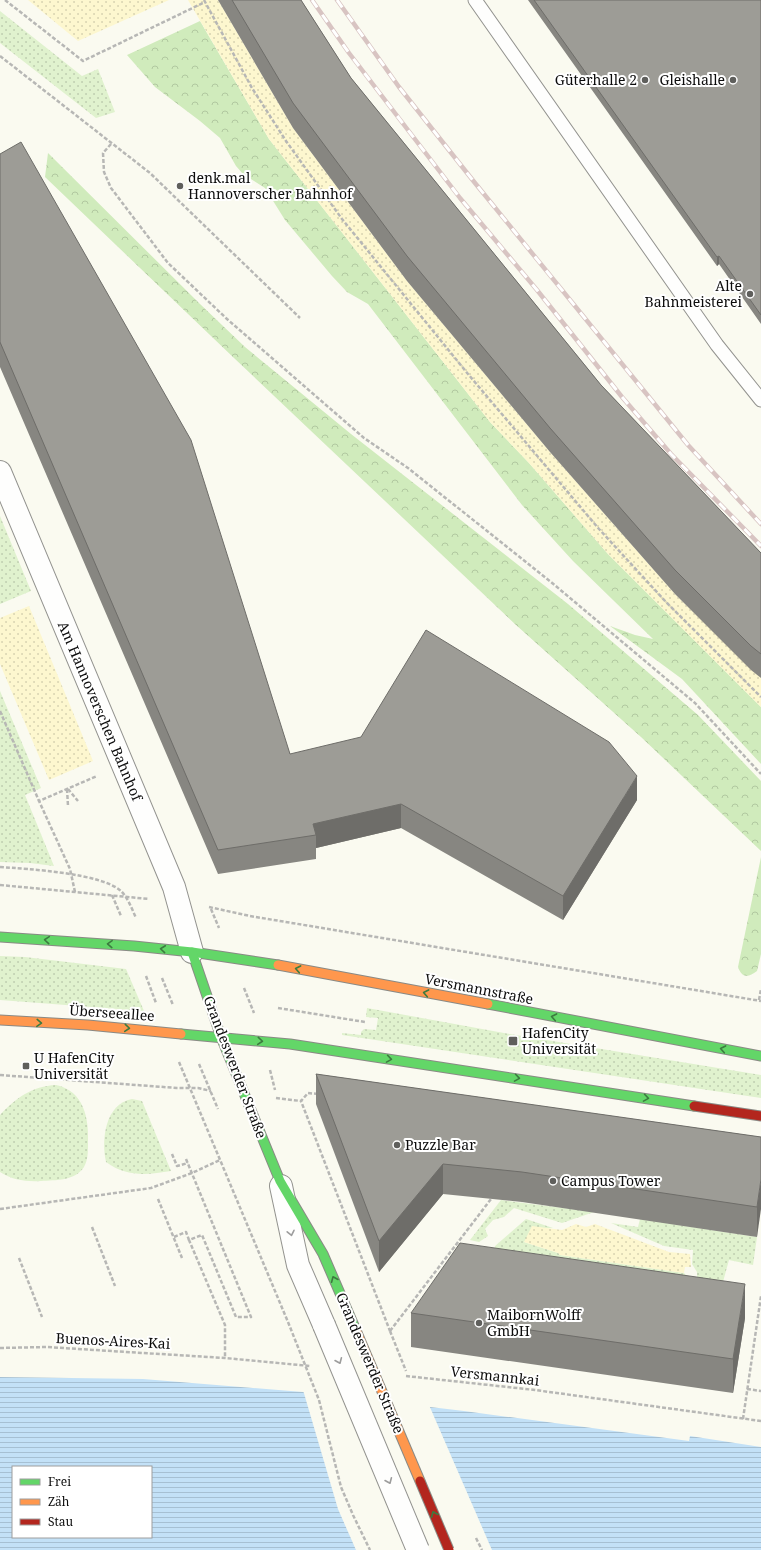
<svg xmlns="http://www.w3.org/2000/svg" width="761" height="1550" font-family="'Noto Serif',serif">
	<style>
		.grass { fill: url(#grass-dots) }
		.forest { fill: url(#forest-crowns) }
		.sand { fill: url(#sand-dots) }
		.water { fill: url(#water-rules); fill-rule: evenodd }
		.pier { fill: #fafaf0 }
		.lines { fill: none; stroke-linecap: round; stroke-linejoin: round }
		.lane-casing { stroke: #93938f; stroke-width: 15 }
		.street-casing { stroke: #93938f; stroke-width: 24 }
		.fast-casing { stroke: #8a8a85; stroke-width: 11 }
		.slow-casing { stroke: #8a8a85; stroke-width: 11 }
		.jam-casing { stroke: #8a8a85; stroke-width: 11 }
		.path { stroke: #b7b7b5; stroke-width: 2.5; stroke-dasharray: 4 2; stroke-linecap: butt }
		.lane { stroke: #fefefd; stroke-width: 13 }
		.street { stroke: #fefefd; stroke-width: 22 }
		.fast { stroke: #63d668; stroke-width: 9 }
		.slow { stroke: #ff974d; stroke-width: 9 }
		.jam { stroke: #b3261e; stroke-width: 9 }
		.rail-casing { stroke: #d8c4c2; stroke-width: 4.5 }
		.rail { stroke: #fff; stroke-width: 3; stroke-dasharray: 9; stroke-linecap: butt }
		.street-bridge-casing { stroke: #93938f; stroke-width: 24; stroke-linecap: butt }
		.slow-bridge-casing { stroke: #8a8a85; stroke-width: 11; stroke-linecap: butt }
		.jam-bridge-casing { stroke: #8a8a85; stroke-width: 11; stroke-linecap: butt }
		.path-bridge { stroke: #b7b7b5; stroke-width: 2.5; stroke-dasharray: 4 2; stroke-linecap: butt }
		.street-bridge { stroke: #fefefd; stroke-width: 22 }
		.slow-bridge { stroke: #ff974d; stroke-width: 9 }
		.jam-bridge { stroke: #b3261e; stroke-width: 9 }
		.wall { fill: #878681 }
		.shaded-wall { fill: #6e6d69 }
		.building { fill: #9d9c96; stroke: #6e6d69 }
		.oneway { stroke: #3c7b3f }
		.oneway2 { stroke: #9d9d9d }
		.poi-dot { fill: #5f5f5c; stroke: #fff; stroke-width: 1.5 }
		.labels { text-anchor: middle; stroke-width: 4; stroke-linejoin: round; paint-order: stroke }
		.poi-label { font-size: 14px; fill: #0c0c0c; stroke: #fff; text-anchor: start }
		.street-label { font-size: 14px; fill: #0c0c0c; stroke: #fff }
	</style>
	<defs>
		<pattern id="grass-dots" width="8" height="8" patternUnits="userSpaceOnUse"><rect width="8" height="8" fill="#e0f2ce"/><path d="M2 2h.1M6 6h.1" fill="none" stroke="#bfceb0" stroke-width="1.8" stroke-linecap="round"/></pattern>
		<pattern id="forest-crowns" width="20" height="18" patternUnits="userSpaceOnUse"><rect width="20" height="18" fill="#d0ebbc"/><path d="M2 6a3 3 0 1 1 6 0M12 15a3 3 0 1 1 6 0" fill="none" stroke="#b1c8a0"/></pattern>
		<pattern id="sand-dots" width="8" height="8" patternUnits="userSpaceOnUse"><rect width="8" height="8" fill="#fdf7cf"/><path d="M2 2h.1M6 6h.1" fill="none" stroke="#d8d3b1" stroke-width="1.8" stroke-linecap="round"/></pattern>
		<pattern id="water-rules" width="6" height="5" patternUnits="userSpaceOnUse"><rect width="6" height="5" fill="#c3e1f7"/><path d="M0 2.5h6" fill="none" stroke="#a6c0d3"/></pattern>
	</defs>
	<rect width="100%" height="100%" fill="#fafaf0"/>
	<!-- grass -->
	<g class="grass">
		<polygon points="0,11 82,76 98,69 115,112 96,118 0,43"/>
		<polygon points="0,516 31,591 0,604"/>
		<polygon points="0,691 41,788 25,795 54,866 30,863 0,862"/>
		<polygon points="0,956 25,957 126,969 144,1011 0,1000"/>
		<polygon points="367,1008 504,1033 761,1075 761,1098 342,1035 342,1033 361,1035 361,1032 364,1029 376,1030 378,1018 366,1017"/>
		<path d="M56,1085C84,1091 89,1118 88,1143C88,1152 88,1160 84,1167C75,1181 56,1180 41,1181C27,1182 12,1180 0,1172V1115C16,1098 32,1086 56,1085Z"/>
		<path d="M132,1099L142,1101L171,1171C147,1175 126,1177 106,1162C101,1140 105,1104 132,1099Z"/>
		<polygon points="501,1200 594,1212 562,1223 514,1208 504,1217 493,1220 485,1229 488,1236 479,1242 470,1240"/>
		<polygon points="526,1219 553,1228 542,1228 524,1242 558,1253 560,1255 684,1273 690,1280 494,1252 495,1246"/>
		<polygon points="640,1219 757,1237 753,1265 729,1260 721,1289 697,1283 697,1272 692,1264 693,1250 664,1246 611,1223 638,1227"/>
	</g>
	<!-- forest -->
	<g class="forest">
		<polygon points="200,21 269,139 490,422 529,463 608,554 761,707 761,764 682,679 610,626 635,635 653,639 573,561 522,505 368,304 347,292 332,276 285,220 265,188 243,174 236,166 220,138 200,121 155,87 127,55"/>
		<polygon points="48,153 200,304 245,347 351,434 568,604 698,715 761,781 761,851 641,737 516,625 234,358 45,177"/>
		<path d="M761,857V954L757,971C748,978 742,978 738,967Z"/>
	</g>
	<!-- sand -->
	<g class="sand">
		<polygon points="28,0 169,0 78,41"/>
		<polygon points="188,0 218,0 293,128 407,281 550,452 675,594 761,678 761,707 608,554 529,463 490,422 269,139"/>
		<polygon points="29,606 93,761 49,780 0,664 0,618"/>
		<polygon points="576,1224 586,1227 595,1224 669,1252 690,1254 691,1267 685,1267 684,1273 560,1255 558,1253 524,1242 532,1226 562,1230"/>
	</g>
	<!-- water -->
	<path class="water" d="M0,1377L143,1379L303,1392L464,1411L689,1441L690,1436L761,1447V1550H0ZM13,1467H151V1537H13Z"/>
	<!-- pier -->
	<polygon class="pier" points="303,1390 429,1405 492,1550 356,1550 338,1509"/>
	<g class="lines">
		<!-- lane casing -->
		<g class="lane-casing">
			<polyline id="lane" points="475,0 717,345 761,400"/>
		</g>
		<!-- street casing -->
		<g class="street-casing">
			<g id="street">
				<polyline points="0,472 174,887 192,952"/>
				<polyline points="281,1186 298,1265 324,1325"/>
			</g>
		</g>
		<!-- fast casing -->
		<g class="fast-casing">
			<g id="fast">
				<polyline points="0,937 134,946 192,952 278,965"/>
				<polyline points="192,952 221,1037 280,1181 323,1254 355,1328"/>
				<polyline points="488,1004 761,1056"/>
				<polyline points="181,1034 290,1044 694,1106"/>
			</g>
		</g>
		<!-- slow casing -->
		<g class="slow-casing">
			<g id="slow">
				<polyline points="278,965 488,1004"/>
				<polyline points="0,1020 88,1025 181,1034"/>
			</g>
		</g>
		<!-- jam casing -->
		<g class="jam-casing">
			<polyline id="jam" points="694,1106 761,1116"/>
		</g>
		<!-- path -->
		<g class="path">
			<polyline points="5,0 83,61 205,2"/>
			<polyline points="204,0 252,88 286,141 342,219 468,374 599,529 666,602 761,697"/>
			<polyline points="0,56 150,173 300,318"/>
			<polyline points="111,144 103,153 104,172 111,188 168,263 227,319 364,438 408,468 551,582 695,703 761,774"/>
			<polyline points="0,711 39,801"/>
			<polyline points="67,789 68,806"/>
			<polyline points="68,789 78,801"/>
			<path d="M0,867C28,869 101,873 121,891C128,898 132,909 136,918"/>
			<polyline points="0,885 149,899"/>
			<polyline points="75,892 70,869 39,801 97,776"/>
			<polyline points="112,895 121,916"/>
			<polyline points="209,907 250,916 761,1001"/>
			<polyline points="211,909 219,928"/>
			<polyline points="146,976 156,1003"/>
			<polyline points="162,978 173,1005"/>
			<polyline points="244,988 254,1013"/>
			<polyline points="759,1000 761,989"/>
			<polyline points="278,1008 365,1022"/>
			<polyline points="179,1062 288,1322"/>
			<polyline points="199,1064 218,1109"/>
			<polyline points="270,1070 275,1090"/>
			<polyline points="0,1075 177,1088 198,1088 211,1091"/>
			<polyline points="318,1094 308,1093 301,1101 390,1331"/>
			<polyline points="276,1098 301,1101"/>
			<polyline points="172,1154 177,1166 188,1163"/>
			<polyline points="186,1159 251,1317 236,1317 202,1235 189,1240 225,1325 225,1358"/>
			<polyline points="158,1199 182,1258"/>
			<polyline points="0,1209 151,1188 192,1173 220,1160"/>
			<polyline points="92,1227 115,1286"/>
			<polyline points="174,1237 186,1232 189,1240"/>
			<polyline points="19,1258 42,1317"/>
			<polyline points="390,1331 491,1199"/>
			<polyline points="0,1348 46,1347 225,1358 310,1366"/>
			<polyline points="406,1376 535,1390 761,1421"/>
			<polyline points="747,1389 761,1391"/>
			<polyline points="743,1419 761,1296"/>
		</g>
		<!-- lane -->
		<use href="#lane" class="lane"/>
		<!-- street -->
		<use href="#street" class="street"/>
		<!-- fast -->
		<use href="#fast" class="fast"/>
		<!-- slow -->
		<use href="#slow" class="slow"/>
		<!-- jam -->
		<use href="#jam" class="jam"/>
		<!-- rail casing -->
		<g class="rail-casing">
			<g id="rail">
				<polyline points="312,0 349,53 460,198 537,290 622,397 671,454 761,546"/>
				<polyline points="337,0 399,87 475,183 688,445 761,524"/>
			</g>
		</g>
		<!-- rail -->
		<use href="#rail" class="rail"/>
		<!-- street-bridge casing -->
		<g class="street-bridge-casing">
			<polyline id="street-bridge" points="324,1325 418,1550"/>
		</g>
		<!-- slow-bridge casing -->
		<g class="slow-bridge-casing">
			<polyline id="slow-bridge" points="355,1328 420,1481"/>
		</g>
		<!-- jam-bridge casing -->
		<g class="jam-bridge-casing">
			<polyline id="jam-bridge" points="420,1481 449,1550"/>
		</g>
		<!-- path-bridge -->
		<g class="path-bridge">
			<polyline points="288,1322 319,1400 341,1487 353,1515 370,1550"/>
			<polyline points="390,1331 406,1371"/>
			<polyline points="476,1538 482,1550"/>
		</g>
		<!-- street-bridge -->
		<use href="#street-bridge" class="street-bridge"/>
		<!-- slow-bridge -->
		<use href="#slow-bridge" class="slow-bridge"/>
		<!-- jam-bridge -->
		<use href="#jam-bridge" class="jam-bridge"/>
	</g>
	<!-- wall -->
	<g class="wall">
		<polygon points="218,0 301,0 351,78 601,385 761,553 761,678 751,670 675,594 550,452 407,281 293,128"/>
		<polygon points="528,0 761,0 761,324 719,264 717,266"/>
		<polygon points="0,154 290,754 637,800 563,920 401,828 316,848 316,859 218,874 0,367"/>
		<polygon points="316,1074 761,1137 757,1237 522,1202 443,1194 379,1272 316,1104"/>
		<polygon points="411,1313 745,1318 733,1393 411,1347"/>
	</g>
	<!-- shaded-wall -->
	<g class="shaded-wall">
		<polygon points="719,256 719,264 717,266 717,257"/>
		<polygon points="637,776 637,800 563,920 563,896"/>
		<polygon points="401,804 401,828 316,848 316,835 313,824"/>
		<polygon points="443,1164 443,1194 379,1272 379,1241"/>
		<polygon points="761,1179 761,1209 757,1237 757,1207"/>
		<polygon points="745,1284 745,1318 733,1393 733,1359"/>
	</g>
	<!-- building -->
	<g class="building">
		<polygon points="232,0 301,0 351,78 601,385 761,553 761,654 751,646 675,570 550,428 407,256 293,103"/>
		<polygon points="534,0 761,0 761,315 719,256 717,257"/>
		<polygon points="21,142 191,440 290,754 361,737 426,630 609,742 637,776 563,896 401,804 313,824 316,835 218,850 0,342 0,154"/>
		<polygon points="316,1074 761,1137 761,1179 757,1207 522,1172 443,1164 379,1241"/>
		<polygon points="460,1243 745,1284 733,1359 411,1313"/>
	</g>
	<!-- one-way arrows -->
	<defs><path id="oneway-chevron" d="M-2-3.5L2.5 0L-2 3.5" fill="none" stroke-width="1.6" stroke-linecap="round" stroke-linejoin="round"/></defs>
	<g class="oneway">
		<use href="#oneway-chevron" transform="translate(47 940) rotate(-175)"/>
		<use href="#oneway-chevron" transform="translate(110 944) rotate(-177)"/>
		<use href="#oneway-chevron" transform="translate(163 949) rotate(-174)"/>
		<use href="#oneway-chevron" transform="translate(298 969) rotate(-169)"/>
		<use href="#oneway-chevron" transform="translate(426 993) rotate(-169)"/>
		<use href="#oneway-chevron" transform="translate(554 1017) rotate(-169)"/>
		<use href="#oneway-chevron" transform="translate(39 1023) rotate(3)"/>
		<use href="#oneway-chevron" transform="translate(127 1028) rotate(5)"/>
		<use href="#oneway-chevron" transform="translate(260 1041) rotate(5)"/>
		<use href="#oneway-chevron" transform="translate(723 1049) rotate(-169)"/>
		<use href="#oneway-chevron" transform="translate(389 1059) rotate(9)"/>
		<use href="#oneway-chevron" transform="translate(517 1078) rotate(9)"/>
		<use href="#oneway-chevron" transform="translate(646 1098) rotate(9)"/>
		<use href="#oneway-chevron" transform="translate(334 1279) rotate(-113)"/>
		<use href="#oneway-chevron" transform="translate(434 1514) rotate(-113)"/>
	</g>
	<g class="oneway2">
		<use href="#oneway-chevron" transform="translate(291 1233) rotate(78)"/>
		<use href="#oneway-chevron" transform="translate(339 1361) rotate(67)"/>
		<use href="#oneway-chevron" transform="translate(389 1481) rotate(67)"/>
	</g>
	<!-- markers -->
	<g class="poi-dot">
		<circle cx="645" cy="80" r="4"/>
		<circle cx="733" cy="80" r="4"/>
		<circle cx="180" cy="186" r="4"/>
		<circle cx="750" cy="294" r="4"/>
		<rect x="508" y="1036" width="10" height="10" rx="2"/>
		<rect x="22" y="1062" width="8" height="8" rx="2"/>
		<circle cx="397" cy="1145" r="4"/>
		<circle cx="553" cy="1181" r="4"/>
		<circle cx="479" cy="1323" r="4"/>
	</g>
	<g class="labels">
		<!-- poi labels -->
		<g class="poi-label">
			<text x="637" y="85" text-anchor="end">Güterhalle 2</text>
			<text x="725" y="85" text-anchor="end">Gleishalle</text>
			<text x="188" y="183">denk.mal<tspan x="188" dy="16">Hannoverscher Bahnhof</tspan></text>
			<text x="742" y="291" text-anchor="end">Alte<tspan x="742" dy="16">Bahnmeisterei</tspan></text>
			<text x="522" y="1038">HafenCity<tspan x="522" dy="16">Universität</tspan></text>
			<text x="34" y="1063">U HafenCity<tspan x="34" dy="16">Universität</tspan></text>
			<text x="405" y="1150">Puzzle Bar</text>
			<text x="561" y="1186">Campus Tower</text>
			<text x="487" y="1320">MaibornWolff<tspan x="487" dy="16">GmbH</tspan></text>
		</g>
		<!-- street labels -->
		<g class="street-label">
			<text transform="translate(100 711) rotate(67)" y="5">Am Hannoverschen Bahnhof</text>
			<text transform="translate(479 989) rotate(11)" y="5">Versmannstraße</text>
			<text transform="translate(112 1013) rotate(4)" y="5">Überseeallee</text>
			<text transform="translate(235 1067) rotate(69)" y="5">Grandeswerder Straße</text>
			<text transform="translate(113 1341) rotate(3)" y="5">Buenos-Aires-Kai</text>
			<text transform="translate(370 1363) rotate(67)" y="5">Grandeswerder Straße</text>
			<text transform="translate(495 1376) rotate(6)" y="5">Versmannkai</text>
		</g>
	</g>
	<!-- legend -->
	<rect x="12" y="1466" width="140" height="72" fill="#ffffff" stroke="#9e9e9e"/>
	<rect x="20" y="1479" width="20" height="6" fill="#63d668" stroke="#9e9e9e"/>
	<text x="48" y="1486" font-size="12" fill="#0c0c0c">Frei</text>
	<rect x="20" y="1499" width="20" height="6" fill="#ff974d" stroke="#9e9e9e"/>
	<text x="48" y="1506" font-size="12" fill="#0c0c0c">Zäh</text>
	<rect x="20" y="1519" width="20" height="6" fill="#b3261e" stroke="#9e9e9e"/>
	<text x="48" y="1526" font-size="12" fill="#0c0c0c">Stau</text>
</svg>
